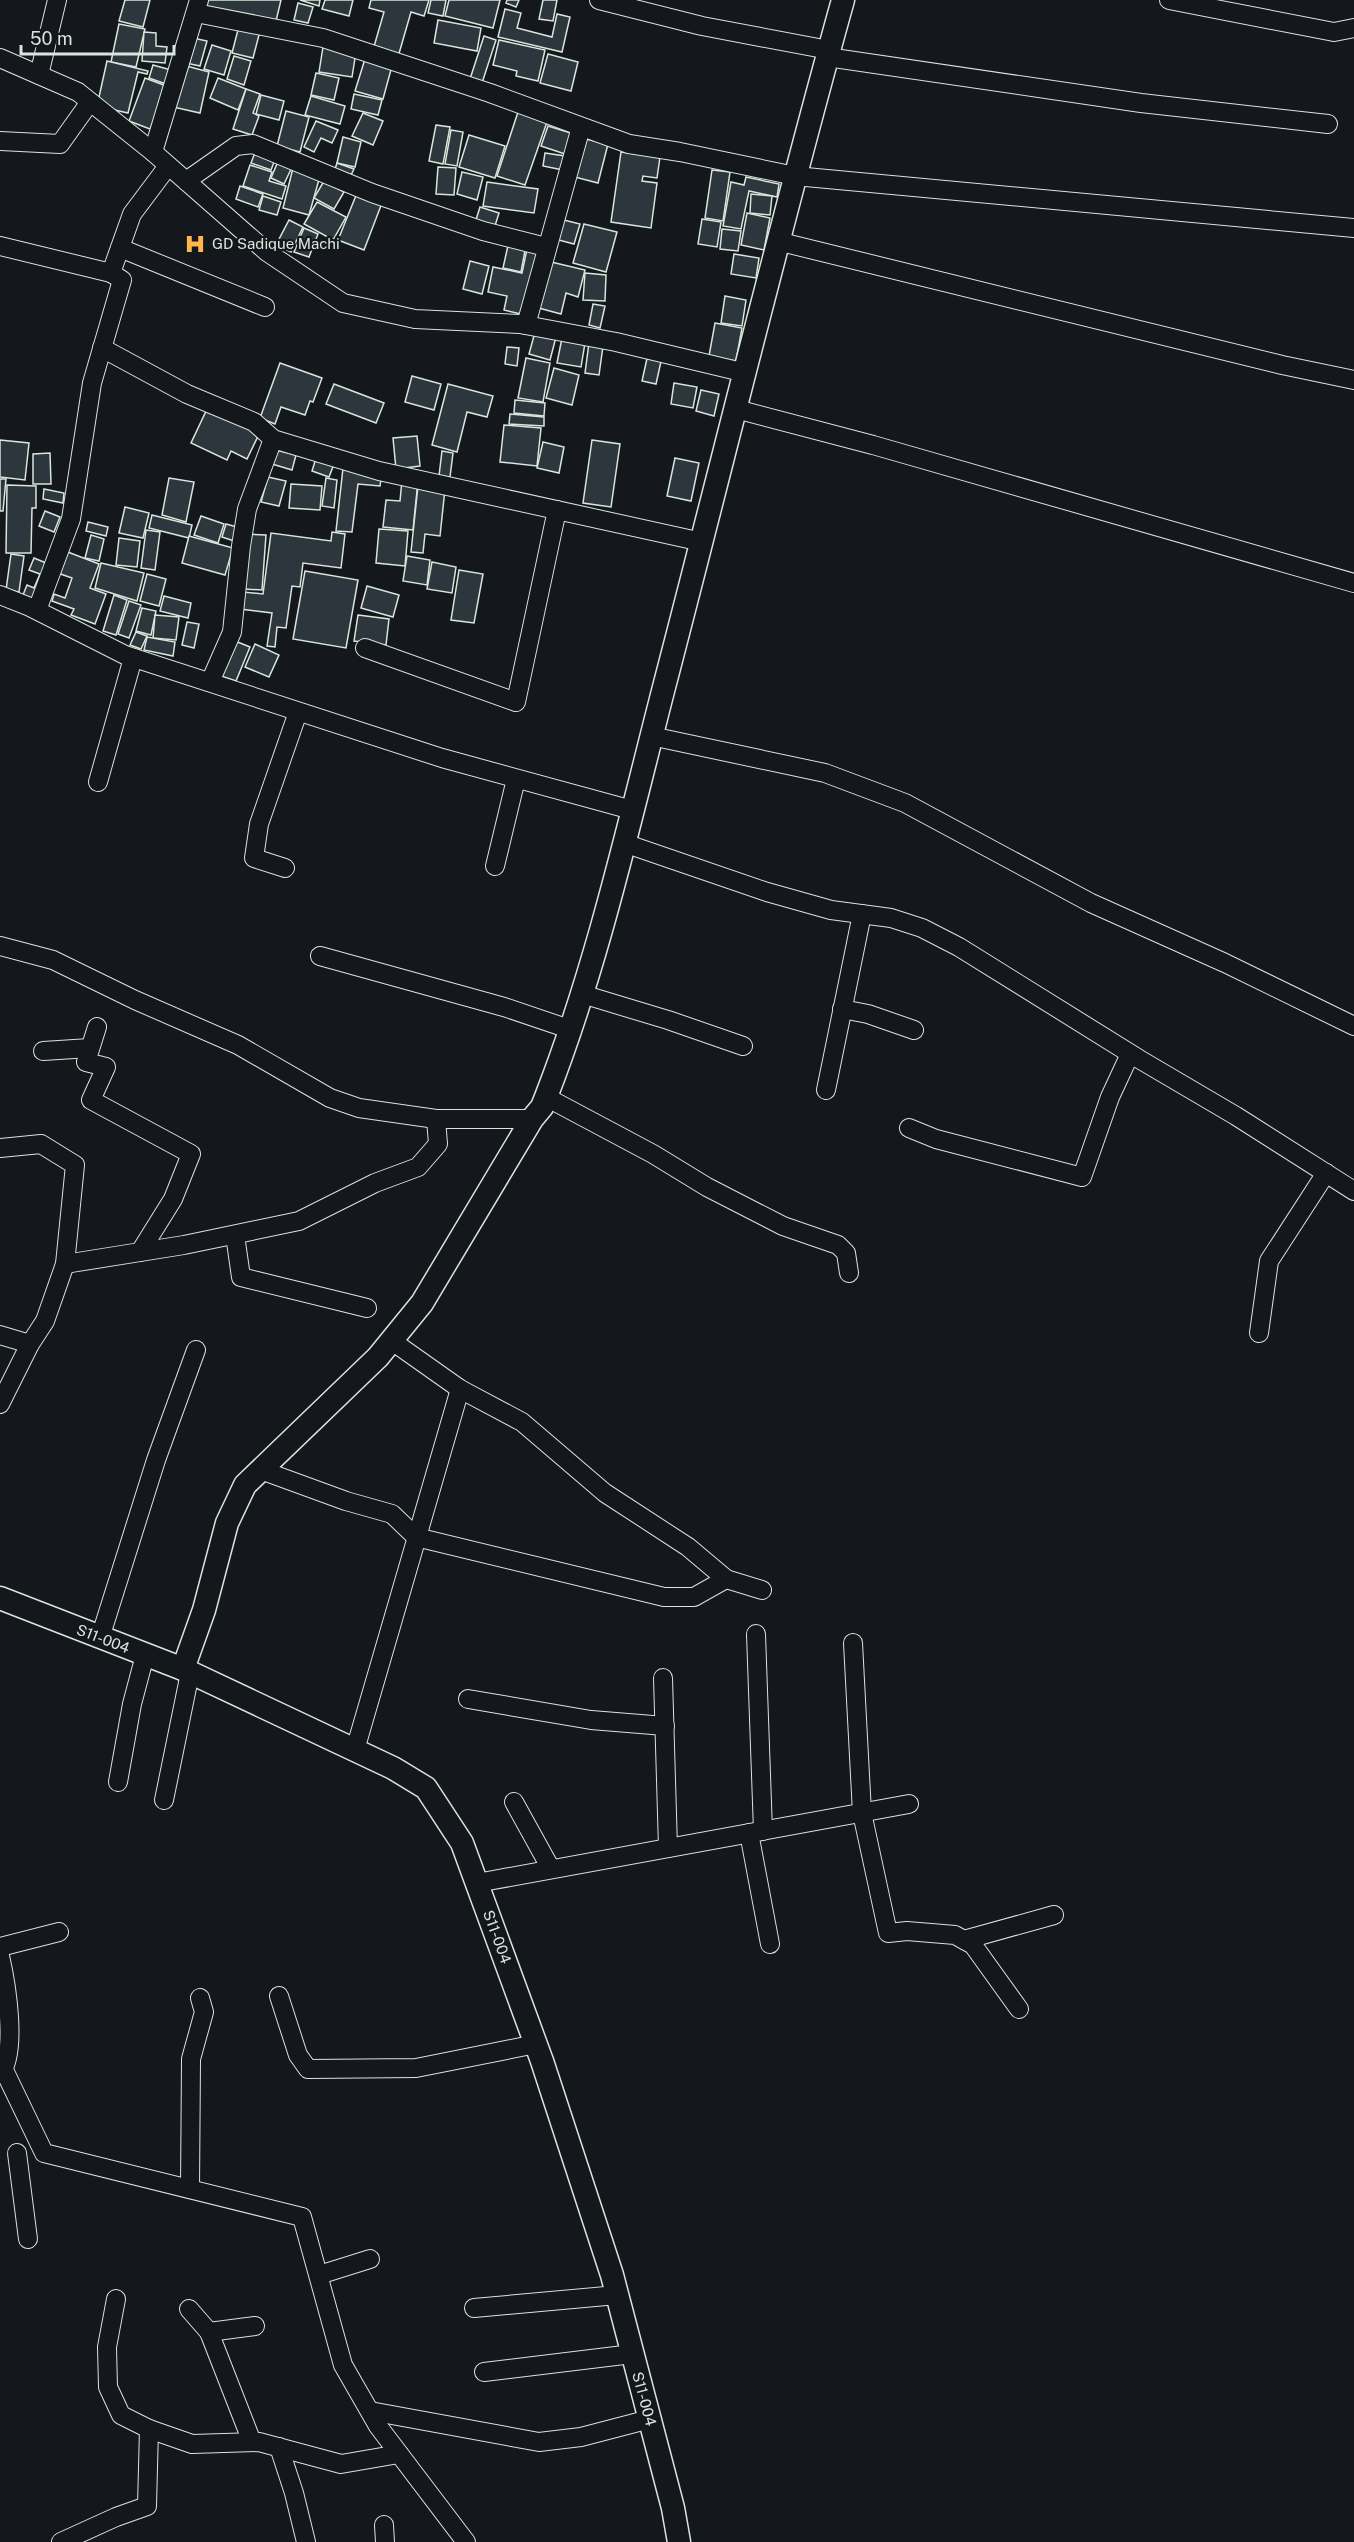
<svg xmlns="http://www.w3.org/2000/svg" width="1354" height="2542" font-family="'Public Sans',sans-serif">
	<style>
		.building { fill: #2c363c; stroke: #d8e6dc; stroke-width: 1.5 }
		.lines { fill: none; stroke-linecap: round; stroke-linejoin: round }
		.minor-casing { stroke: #d8e6dc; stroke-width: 20 }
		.tertiary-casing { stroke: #d8e6dc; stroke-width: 25 }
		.minor { stroke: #14181c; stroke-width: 18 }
		.tertiary { stroke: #14181c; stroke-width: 22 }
		.labels { text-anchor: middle; stroke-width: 4.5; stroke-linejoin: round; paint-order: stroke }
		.poi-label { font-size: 15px; fill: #d8e6dc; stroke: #14181c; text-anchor: start }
		.street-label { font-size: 15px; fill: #d8e6dc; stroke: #14181c }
	</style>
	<rect width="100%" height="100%" fill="#14181c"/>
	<!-- building -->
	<g class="building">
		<polygon points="125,0 150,0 143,27 119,21"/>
		<polygon points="203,0 281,0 276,21 202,6"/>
		<polygon points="300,0 320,0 319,6"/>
		<polygon points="325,0 353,0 349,16 322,9"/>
		<polygon points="371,0 429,0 424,16 411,12 398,57 373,50 384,12 369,8"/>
		<polygon points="431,0 446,0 443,16 428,13"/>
		<polygon points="449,0 500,0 493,28 445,16"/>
		<polygon points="507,0 519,0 516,7 506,3"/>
		<polygon points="543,0 557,0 553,21 539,19"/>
		<polygon points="298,3 313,7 308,23 294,20"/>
		<polygon points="505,9 521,13 517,28 552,37 557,14 570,17 562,52 498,37"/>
		<polygon points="438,20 481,28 477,51 434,43"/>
		<polygon points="119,24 145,29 136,67 111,62"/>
		<polygon points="239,26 260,31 253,58 232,53"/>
		<polygon points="144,32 156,33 156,46 167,47 165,63 142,61"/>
		<polygon points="484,36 496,40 482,83 470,79"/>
		<polygon points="193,38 207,41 200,66 186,63"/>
		<polygon points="499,40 545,50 538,81 516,76 517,71 493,65"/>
		<polygon points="212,45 231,51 224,75 204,69"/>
		<polygon points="323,47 356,52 352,77 319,72"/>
		<polygon points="548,54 578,62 571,91 540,83"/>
		<polygon points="234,56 251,61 244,85 227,79"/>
		<polygon points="365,59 392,66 383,99 355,91"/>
		<polygon points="107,61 148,71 147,74 138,72 128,113 97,106"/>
		<polygon points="153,65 171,70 166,84 149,78"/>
		<polygon points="183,65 209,72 200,113 173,107"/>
		<polygon points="316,73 339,78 334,100 311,95"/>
		<polygon points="145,78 169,87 150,129 129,121"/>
		<polygon points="218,78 246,89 238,110 210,98"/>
		<polygon points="246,89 260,94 253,113 259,116 252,135 233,129"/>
		<polygon points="354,94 382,100 378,115 351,109"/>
		<polygon points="261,95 284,101 279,120 256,114"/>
		<polygon points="311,96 345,106 340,124 305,115"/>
		<polygon points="286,111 309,117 300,152 277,146"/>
		<polygon points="518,112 547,122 525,185 497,176"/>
		<polygon points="363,113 383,121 373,145 352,136"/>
		<polygon points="316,121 338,130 332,143 321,138 314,152 304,147"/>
		<polygon points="436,125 450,127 443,164 429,161"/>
		<polygon points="548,126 574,134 568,155 541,146"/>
		<polygon points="451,130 463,132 457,166 445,164"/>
		<polygon points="469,135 505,146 495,178 459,167"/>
		<polygon points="343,137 361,142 355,167 337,163"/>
		<polygon points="581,138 608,144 598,183 571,176"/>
		<polygon points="256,150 276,157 271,170 251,163"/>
		<polygon points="621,152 660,157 657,178 643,176 642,181 657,183 651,228 611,222"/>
		<polygon points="545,153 565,156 563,170 543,166"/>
		<polygon points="279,159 293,165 284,184 271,178"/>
		<polygon points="337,163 354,169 351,175 335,169"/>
		<polygon points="250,165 272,172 269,181 286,186 282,199 243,186"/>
		<polygon points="438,167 456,168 454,195 436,194"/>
		<polygon points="293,168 320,176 309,215 283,208"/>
		<polygon points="712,170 730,172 723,221 705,218"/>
		<polygon points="462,172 483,177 477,200 457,194"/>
		<polygon points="746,177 779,184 777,197 749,191 741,229 723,226 731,182 744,185"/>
		<polygon points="324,181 344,192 334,209 314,198"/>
		<polygon points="487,182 538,189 534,213 483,206"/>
		<polygon points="240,186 263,194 258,207 236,199"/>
		<polygon points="357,193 382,203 364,250 338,240"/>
		<polygon points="751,194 772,196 770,215 750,213"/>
		<polygon points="263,196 281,202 277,215 259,210"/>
		<polygon points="317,202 346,217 333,240 304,224"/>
		<polygon points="480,207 499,213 494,229 475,223"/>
		<polygon points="747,213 770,218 764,250 741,245"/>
		<polygon points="560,219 580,224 574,244 555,239"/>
		<polygon points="702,219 721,222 717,247 698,244"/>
		<polygon points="289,220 303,227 291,252 276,245"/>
		<polygon points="584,224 617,232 606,272 573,263"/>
		<polygon points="304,228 318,234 309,257 294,252"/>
		<polygon points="722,229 741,231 738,251 720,249"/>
		<polygon points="509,241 526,245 521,272 503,268"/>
		<polygon points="527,249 539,252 525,315 504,310 507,296 488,292 493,267 522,273"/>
		<polygon points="734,254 759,258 756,278 731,274"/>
		<polygon points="470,261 489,266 482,294 463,289"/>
		<polygon points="547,261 585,270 578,297 566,293 561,314 535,307"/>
		<polygon points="585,273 606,275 605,301 583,300"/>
		<polygon points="725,296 746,300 742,326 721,323"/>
		<polygon points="593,304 605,306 600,328 589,325"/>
		<polygon points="715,323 742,328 736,361 709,356"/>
		<polygon points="535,332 556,337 550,360 529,354"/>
		<polygon points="562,338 585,343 581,367 557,363"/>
		<polygon points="589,343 603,346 599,375 585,373"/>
		<polygon points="507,347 519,348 517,366 505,364"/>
		<polygon points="648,354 662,357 656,384 642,381"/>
		<polygon points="526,358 550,363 543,402 518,398"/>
		<polygon points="280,363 322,378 313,402 310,401 305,415 281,407 275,424 260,418"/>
		<polygon points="554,368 579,375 572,405 546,398"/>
		<polygon points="412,376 441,384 434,410 405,402"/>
		<polygon points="674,383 697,387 693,408 671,404"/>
		<polygon points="334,384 384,403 376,423 326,404"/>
		<polygon points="448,384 493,396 487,417 467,412 457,452 432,445"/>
		<polygon points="701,390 719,394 714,416 696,411"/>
		<polygon points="515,400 545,403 544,416 514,413"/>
		<polygon points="208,407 260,432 247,459 231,451 227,460 191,443"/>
		<polygon points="510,414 544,417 544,426 509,424"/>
		<polygon points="504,425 541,428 537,466 500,462"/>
		<polygon points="417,436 420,466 396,469 393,438"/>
		<polygon points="0,440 29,443 25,480 0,477"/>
		<polygon points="592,440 620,444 611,507 583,503"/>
		<polygon points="543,442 564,447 559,473 537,468"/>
		<polygon points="276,450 296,455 292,470 272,464"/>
		<polygon points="442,451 453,453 450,477 439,476"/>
		<polygon points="50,453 51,484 33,484 33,454"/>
		<polygon points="316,458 334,464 329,477 312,471"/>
		<polygon points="675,458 699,463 691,501 667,496"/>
		<polygon points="343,468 382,472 380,486 358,484 352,532 336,531"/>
		<polygon points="268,477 286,481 279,506 261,502"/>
		<polygon points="169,478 194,482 186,522 162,515"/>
		<polygon points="326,478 337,480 334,508 322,506"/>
		<polygon points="0,479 6,479 3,511 0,511"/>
		<polygon points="402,480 418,481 413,530 383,527 386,500 400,501"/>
		<polygon points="291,484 322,486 320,510 289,508"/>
		<polygon points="7,485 36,486 36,508 32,508 31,553 6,553"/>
		<polygon points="418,486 445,489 440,536 425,534 423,553 411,552"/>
		<polygon points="44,489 64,493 63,503 43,499"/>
		<polygon points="125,507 149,513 143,538 119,533"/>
		<polygon points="45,511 60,517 54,532 39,526"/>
		<polygon points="152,515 192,525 189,538 149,528"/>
		<polygon points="201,516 224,524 218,543 194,535"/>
		<polygon points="88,522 108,527 106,536 86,531"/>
		<polygon points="226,524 241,528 237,542 222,537"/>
		<polygon points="379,529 408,531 405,566 376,563"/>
		<polygon points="146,530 160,532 155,570 141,568"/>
		<polygon points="332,532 345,534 341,568 303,563 300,587 292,586 286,628 277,627 275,647 267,646 272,613 240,609 243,592 263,594 271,533 331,541"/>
		<polygon points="246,534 266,535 262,590 243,589"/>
		<polygon points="91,535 104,539 99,561 85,558"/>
		<polygon points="189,536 233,548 225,575 182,563"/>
		<polygon points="119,538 140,541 137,567 116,565"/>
		<polygon points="60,549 99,564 90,588 106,594 95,624 71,615 74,609 52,601 54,594 65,598 72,578 52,571"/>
		<polygon points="11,554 24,556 19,592 6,590"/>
		<polygon points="407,556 430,560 427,585 403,581"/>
		<polygon points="34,558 46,563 32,599 23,595 27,585 34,588 40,574 29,570"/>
		<polygon points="432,562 456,567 452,593 427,589"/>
		<polygon points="101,563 144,573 137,601 95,588"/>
		<polygon points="459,570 483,574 474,623 451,620"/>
		<polygon points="305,571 358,580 346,648 293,639"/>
		<polygon points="147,574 166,579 159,606 140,601"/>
		<polygon points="367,586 399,595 393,617 361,608"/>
		<polygon points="114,595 127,600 116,635 103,631"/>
		<polygon points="164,596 191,603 188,618 160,611"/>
		<polygon points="129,601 141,605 129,638 118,634"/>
		<polygon points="142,608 156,611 151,635 136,631"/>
		<polygon points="155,615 179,617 176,640 153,638"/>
		<polygon points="358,615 389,619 386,645 354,641"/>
		<polygon points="187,622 199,624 194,648 182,645"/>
		<polygon points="136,632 147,636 141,649 130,645"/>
		<polygon points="147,637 175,642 173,656 144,650"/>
		<polygon points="235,641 250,647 236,681 221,676"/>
		<polygon points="255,644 279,655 269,677 245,667"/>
	</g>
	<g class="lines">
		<!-- minor casing -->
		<g class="minor-casing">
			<g id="minor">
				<polyline points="599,0 702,26 829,50"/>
				<polyline points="1169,0 1334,32 1354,28"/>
				<polyline points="196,13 323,38 490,93 629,144 680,152 795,176 1354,228"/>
				<polyline points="827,57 1141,103 1328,124"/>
				<polyline points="0,58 78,92 153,152 267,252 343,303 415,319 520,324 616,342 746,373"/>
				<polyline points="39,75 57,0"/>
				<polyline points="0,141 60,144 90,102"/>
				<polyline points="153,152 199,0"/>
				<polyline points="186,181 236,146 253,144 372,193 483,231 546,247"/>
				<polyline points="777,241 1282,365 1354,380"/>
				<polyline points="0,246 111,273"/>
				<polyline points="120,248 265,307"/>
				<polyline points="526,325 581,127"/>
				<polyline points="102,348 187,394 254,422 273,439"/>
				<polyline points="736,409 873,445 1354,583"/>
				<polyline points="0,595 30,607 125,655 442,758 632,810"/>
				<polyline points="37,610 71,519 92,383 122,280 111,273 132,214 168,166"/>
				<polyline points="365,648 516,702 557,510"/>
				<polyline points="210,682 232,632 241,546 247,509 273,439 379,471 702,542"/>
				<polyline points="651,736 825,773 905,803 1091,903 1225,963 1354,1026"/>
				<polyline points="98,782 133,658"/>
				<polyline points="624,843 767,892 831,910 891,918 922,928 959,947 1139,1059 1236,1116 1354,1191"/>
				<polyline points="495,866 516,779"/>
				<polyline points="285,868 254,858 259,824 298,712"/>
				<polyline points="0,946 53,960 135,1000 238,1045 330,1098 359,1108 436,1119 532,1119"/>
				<polyline points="320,956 504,1007 572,1030"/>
				<polyline points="582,994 668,1020 743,1046"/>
				<polyline points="842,1009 868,1014 914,1030"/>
				<polyline points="97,1027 86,1062 106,1067 91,1100 191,1154 173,1199 140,1252"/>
				<polyline points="43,1051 90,1048"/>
				<polyline points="826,1090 862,914"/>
				<polyline points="546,1097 653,1154 707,1187 783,1226 838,1245 846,1253 849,1273"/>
				<polyline points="909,1128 936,1139 1082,1177 1110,1097 1130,1054"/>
				<polyline points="235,1235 241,1277 367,1308"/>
				<polyline points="65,1264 184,1245 299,1221 375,1183 418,1167 438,1144 436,1119"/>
				<polyline points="1259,1333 1269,1261 1326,1173"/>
				<polyline points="0,1335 30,1344"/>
				<polyline points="392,1341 460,1389 522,1422 605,1493 688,1547 726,1579 762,1590"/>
				<polyline points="0,1404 30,1344 45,1321 65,1264 75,1165 41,1144 0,1148"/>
				<polyline points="261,1470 346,1501 392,1514 416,1537 664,1597 694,1597 726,1579"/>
				<polyline points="756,1634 763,1831"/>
				<polyline points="100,1638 156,1460 196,1350"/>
				<polyline points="853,1643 862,1813 888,1933 907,1931 955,1935 973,1945 1019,2009"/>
				<polyline points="663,1678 668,1848"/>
				<polyline points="468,1699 591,1720 665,1726"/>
				<polyline points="355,1750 460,1389"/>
				<polyline points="118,1782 132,1704 145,1655"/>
				<polyline points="164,1800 190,1673"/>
				<polyline points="514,1802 551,1869"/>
				<polyline points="749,1833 770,1944"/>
				<polyline points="477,1883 909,1804"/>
				<polyline points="964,1940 1054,1915"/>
				<polyline points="0,1947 59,1932"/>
				<path d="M0,1956C6,1982 18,2053 0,2074"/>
				<polyline points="279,1996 298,2055 308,2069 416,2068 536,2044"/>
				<polyline points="4,2070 44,2153 302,2217 343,2365 378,2426 466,2542"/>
				<polyline points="17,2153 28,2239"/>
				<polyline points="190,2189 191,2059 204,2012 200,1998"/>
				<polyline points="319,2275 370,2259"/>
				<polyline points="116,2299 107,2347 108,2387 121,2415 149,2429 192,2444 259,2442 341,2464 399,2454"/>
				<polyline points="474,2308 617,2295"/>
				<polyline points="189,2309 209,2332 252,2442"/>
				<polyline points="209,2332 255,2326"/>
				<polyline points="484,2372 632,2354"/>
				<polyline points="370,2411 539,2442 581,2437 650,2419"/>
				<polyline points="279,2447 294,2493 306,2542"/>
				<polyline points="384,2525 385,2542"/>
				<polyline points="61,2542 116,2517 147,2506 149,2429"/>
			</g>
		</g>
		<!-- tertiary casing -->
		<g class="tertiary-casing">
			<g id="tertiary">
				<polyline points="0,1598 183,1669 393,1768 426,1788 462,1843 542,2061 612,2275 673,2508 679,2542"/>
				<path d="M183,1669L204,1610L227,1523L245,1485L378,1357L422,1303L532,1119L542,1107L546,1097C597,966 628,827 663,691C723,461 779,229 843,0"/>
			</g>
		</g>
		<!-- minor -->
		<use href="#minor" class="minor"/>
		<!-- tertiary -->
		<use href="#tertiary" class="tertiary"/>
	</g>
	<!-- icons -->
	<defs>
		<g id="hospital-bare" transform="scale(1.62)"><path d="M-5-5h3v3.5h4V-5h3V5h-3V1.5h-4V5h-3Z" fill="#ffb74d" stroke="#14181c" stroke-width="2.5" paint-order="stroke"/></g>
	</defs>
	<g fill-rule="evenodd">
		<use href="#hospital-bare" x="195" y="244"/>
	</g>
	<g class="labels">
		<!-- poi labels -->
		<g class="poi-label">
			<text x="212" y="249">GD Sadique Machi</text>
		</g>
		<!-- street labels -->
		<g class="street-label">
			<text transform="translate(103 1639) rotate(21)" y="5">S11-004</text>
			<text transform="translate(497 1937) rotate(70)" y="5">S11-004</text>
			<text transform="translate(644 2399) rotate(75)" y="5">S11-004</text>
		</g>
	</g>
	<!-- scale -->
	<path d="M21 45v9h153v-9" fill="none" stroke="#d8e6dc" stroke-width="3"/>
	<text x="30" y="45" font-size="18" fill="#d8e6dc" stroke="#14181c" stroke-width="4.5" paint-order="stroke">50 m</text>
</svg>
